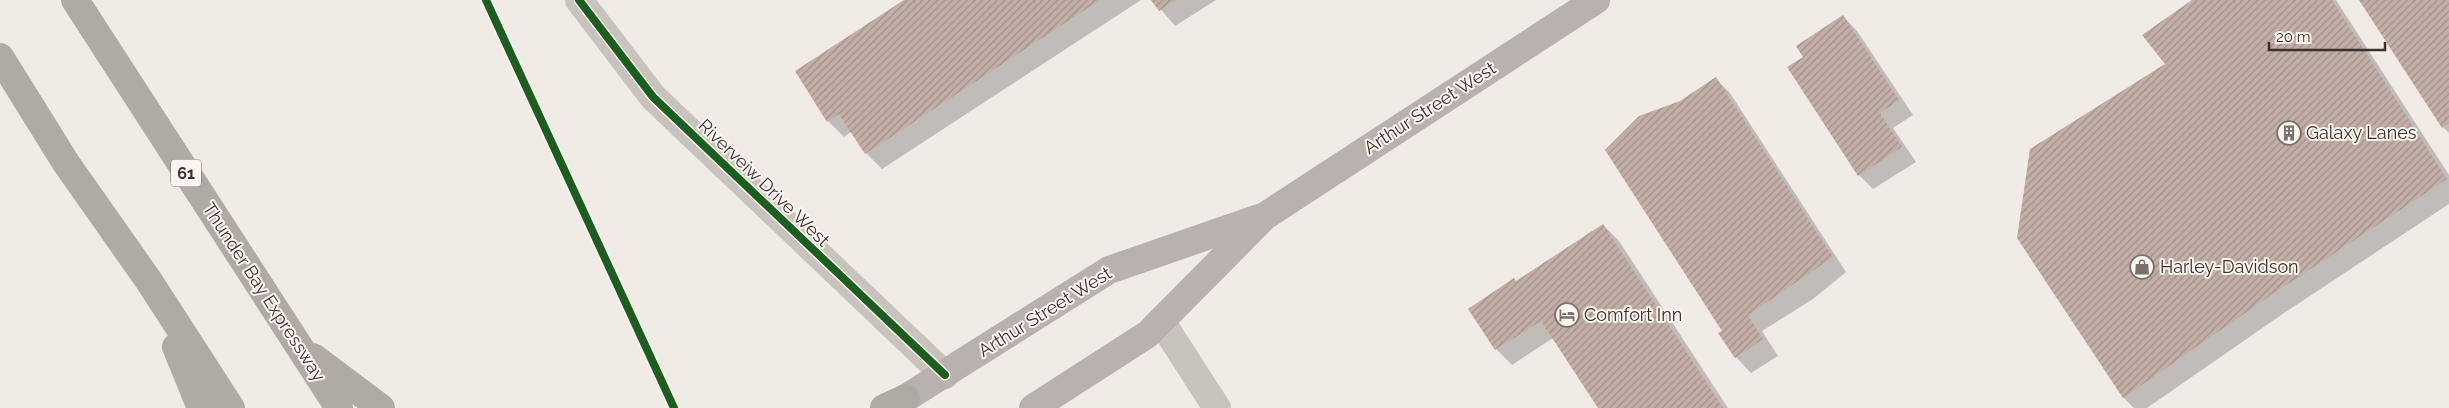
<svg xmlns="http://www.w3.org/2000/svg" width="2449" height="408" font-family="Raleway,sans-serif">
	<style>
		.shadow { fill: #0003 }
		.building { fill: url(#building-hatch) }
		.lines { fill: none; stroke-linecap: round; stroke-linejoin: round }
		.minor { stroke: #c9c3be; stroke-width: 28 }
		.major { stroke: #b8b1ad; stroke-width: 28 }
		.highway { stroke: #afaaa4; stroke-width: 28 }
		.cycleway-casing { stroke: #fbf5ee; stroke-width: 11 }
		.cycleway { stroke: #1b5e20; stroke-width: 8 }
		.labels { text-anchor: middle; stroke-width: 4; stroke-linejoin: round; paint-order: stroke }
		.shield { fill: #fbf5ee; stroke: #756b66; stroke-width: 1 }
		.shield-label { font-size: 16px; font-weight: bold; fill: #3b302b }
		.street-label { font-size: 18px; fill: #3b302b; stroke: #fbf5ee }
		.poi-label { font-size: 18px; fill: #3b302b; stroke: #fbf5ee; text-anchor: start }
	</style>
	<defs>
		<pattern id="building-hatch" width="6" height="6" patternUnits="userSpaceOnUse" patternTransform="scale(1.25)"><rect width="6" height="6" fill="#c3afa7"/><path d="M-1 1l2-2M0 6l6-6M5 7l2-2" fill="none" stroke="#a08f88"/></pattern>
	</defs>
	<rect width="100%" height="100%" fill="#f0ebe5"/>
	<!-- shadow -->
	<g class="shadow">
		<polygon points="906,0 1141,0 882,169 866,153 852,131 844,137 828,121"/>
		<polygon points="1153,0 1216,0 1175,26"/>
		<polygon points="2194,0 2336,0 2449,175 2449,204 2284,313 2147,408 2134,408 2124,398 2018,237 2166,65"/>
		<polygon points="2360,0 2449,0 2449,133 2443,127"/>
		<polygon points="1843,16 1857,31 1913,115 1893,128 1916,162 1873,189 1859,175"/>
		<polygon points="1715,78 1730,93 1846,272 1813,299 1762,331 1778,356 1751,373 1736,357 1723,332 1680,102"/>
		<polygon points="1603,225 1619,241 1728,408 1599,408 1553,338 1512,365 1496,349 1470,309 1516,282"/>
	</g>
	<!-- building -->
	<g class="building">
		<polygon points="904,0 1100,0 865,154 839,114 827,122 795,71"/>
		<polygon points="1151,0 1176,0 1159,11"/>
		<polygon points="2192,0 2332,0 2447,179 2268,297 2123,398 2017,238 2030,149 2165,64 2142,35"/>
		<polygon points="2359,0 2449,0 2449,123 2442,128"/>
		<polygon points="1843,15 1899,100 1880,113 1902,147 1858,176 1787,67 1803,57 1796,46"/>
		<polygon points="1716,77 1833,257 1748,315 1763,339 1735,358 1718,333 1722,331 1605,150 1639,116 1680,101"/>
		<polygon points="1603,224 1723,408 1598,408 1541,321 1495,350 1468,309 1514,278 1516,281"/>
	</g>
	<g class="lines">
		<!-- minor -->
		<g class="minor">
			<polyline points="579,0 653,97 945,375"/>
			<polyline points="1161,321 1217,408"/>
		</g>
		<!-- major -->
		<g class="major">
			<polyline points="890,408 1109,270 1259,218"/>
			<polyline points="1033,408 1148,334 1265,216 1596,0"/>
		</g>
		<!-- highway -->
		<g class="highway">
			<polyline points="75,0 339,408"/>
			<polyline points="0,57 66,163 149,281 231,408"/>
			<polyline points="176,347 201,408"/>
			<polyline points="313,357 381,408"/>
			<polyline points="884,408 906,398"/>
		</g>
		<!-- cycleway casing -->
		<g class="cycleway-casing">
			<g id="cycleway">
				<polyline points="486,0 674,408"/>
				<polyline points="579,0 653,97 945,375"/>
			</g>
		</g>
		<!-- cycleway -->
		<use href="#cycleway" class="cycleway"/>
	</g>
	<!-- icons -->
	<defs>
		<g id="building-ring" transform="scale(1.25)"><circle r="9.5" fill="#fbf5ee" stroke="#7a716c" stroke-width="1.5"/><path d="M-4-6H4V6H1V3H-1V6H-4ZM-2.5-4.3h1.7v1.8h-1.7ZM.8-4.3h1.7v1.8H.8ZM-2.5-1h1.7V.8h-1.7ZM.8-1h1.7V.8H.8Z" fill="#7a716c"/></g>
		<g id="shop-ring" transform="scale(1.25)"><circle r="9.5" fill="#fbf5ee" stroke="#7a716c" stroke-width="1.5"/><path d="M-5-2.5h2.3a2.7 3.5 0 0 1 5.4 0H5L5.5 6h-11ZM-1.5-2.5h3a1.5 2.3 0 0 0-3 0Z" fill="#7a716c"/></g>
		<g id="hotel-ring" transform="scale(1.25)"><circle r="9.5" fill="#fbf5ee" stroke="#7a716c" stroke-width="1.5"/><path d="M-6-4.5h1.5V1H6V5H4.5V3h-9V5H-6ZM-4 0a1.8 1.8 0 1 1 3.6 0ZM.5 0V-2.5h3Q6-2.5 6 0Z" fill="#7a716c"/></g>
	</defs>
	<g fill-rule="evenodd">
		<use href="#building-ring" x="2289" y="133"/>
		<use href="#shop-ring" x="2142" y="267"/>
		<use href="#hotel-ring" x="1567" y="315"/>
	</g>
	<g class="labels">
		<!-- shield labels -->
		<rect class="shield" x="171" y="159.5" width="30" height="27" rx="4"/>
		<g class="shield-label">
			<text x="186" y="179">61</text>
		</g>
		<!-- street labels -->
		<g class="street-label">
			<text transform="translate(1430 108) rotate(-33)" y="6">Arthur Street West</text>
			<text transform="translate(764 183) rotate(44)" y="6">Riverveiw Drive West</text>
			<text transform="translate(264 292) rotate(57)" y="6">Thunder Bay Expressway</text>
			<text transform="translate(1045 312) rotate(-32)" y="6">Arthur Street West</text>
		</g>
		<!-- poi labels -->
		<g class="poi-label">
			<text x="2306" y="139">Galaxy Lanes</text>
			<text x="2160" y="273">Harley-Davidson</text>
			<text x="1584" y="321">Comfort Inn</text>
		</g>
	</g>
	<!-- scale -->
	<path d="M2269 42v8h116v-8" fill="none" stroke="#3b302b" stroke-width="2.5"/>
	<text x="2276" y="42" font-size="15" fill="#3b302b" stroke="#fbf5ee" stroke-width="4" paint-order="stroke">20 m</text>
</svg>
